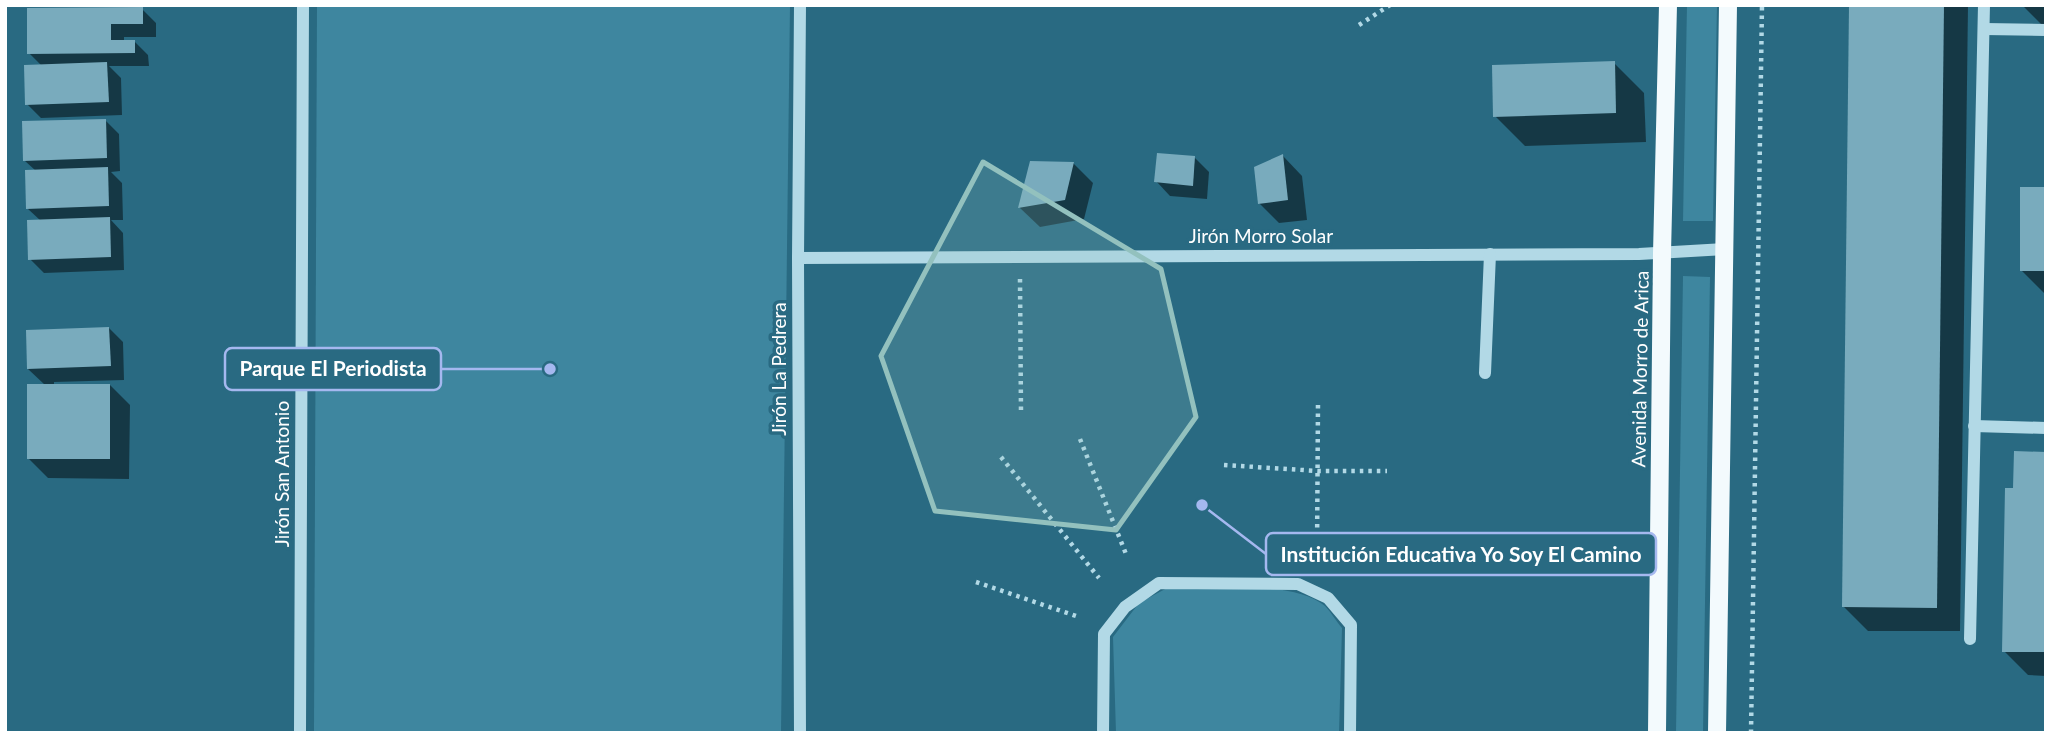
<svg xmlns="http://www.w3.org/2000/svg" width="2051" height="738" font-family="Lato,sans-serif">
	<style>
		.green { fill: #3e869f }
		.shadow { fill: #0007 }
		.building { fill: #79abbd }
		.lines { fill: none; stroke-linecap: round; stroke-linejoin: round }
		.path { stroke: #b2d9e6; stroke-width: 4.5; stroke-dasharray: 3.5 5; stroke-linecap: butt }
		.minor { stroke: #b2d9e6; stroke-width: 12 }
		.major { stroke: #f3fafd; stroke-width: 18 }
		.marked { fill: #93c1be; fill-opacity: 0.2; stroke: #93c1be; stroke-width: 5; stroke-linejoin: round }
		.labels { text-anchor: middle; stroke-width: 7; stroke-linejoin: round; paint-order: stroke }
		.street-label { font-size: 19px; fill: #fff; stroke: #296a82 }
		.leader { fill: none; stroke: #a5b8ef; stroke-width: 2.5 }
		.callout-dot { fill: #a5b8ef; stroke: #296a82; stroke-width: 2.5 }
		.callout { fill: #296a82; stroke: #a5b8ef; stroke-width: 2.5 }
		.callout-label { font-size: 21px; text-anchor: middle; font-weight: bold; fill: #fff }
	</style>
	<rect width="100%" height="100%" fill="#296a82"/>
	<!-- green -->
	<g class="green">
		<polygon points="317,5 790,5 781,733 314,733"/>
		<polygon points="1687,5 1717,5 1713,221 1683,221"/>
		<polygon points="1683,276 1710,277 1703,733 1676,733"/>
		<path d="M1169,587C1209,587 1294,580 1325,606C1331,612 1336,621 1342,628L1339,733H1116L1113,637L1139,603Z"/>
	</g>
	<!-- shadow -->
	<g class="shadow">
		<polygon points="1851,5 1968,5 1960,631 1868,631 1843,606"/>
		<polygon points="2046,5 2046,29 2023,6"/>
		<polygon points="142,9 156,23 156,37 124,37 124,42 134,41 148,55 149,66 109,66 121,78 122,115 41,118 27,104 42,66 29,53"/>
		<polygon points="1614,63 1644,93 1646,142 1525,146 1495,116"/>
		<polygon points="105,120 119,134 120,171 111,172 122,183 123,220 111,220 123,233 124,270 44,273 30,259 41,221 28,209 36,171 25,161"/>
		<polygon points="1283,156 1302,176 1307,220 1279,223 1259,203"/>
		<polygon points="1195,158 1209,172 1207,199 1170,196 1156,181"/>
		<polygon points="1031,163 1073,163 1093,183 1084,219 1040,227 1020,208"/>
		<polygon points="2046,189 2046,295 2021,270"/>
		<polygon points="109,328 123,342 124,380 54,382 54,385 110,385 130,405 129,479 48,478 28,458 45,385 28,369"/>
		<polygon points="2046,454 2046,676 2028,675 2004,651 2015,490"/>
	</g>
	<!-- building -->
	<g class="building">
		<polygon points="1849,5 1944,5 1937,608 1842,607"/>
		<polygon points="143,7 143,24 111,24 111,40 135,40 135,53 27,54 27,8"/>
		<polygon points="1615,61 1616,113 1493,117 1492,65"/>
		<polygon points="107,62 109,102 25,105 24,65"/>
		<polygon points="106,119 107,158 23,161 22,121"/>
		<polygon points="1157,153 1195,156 1193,186 1154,182"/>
		<polygon points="1283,154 1288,200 1258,204 1254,167"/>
		<polygon points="1030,161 1074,162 1065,200 1018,208"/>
		<polygon points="108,167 109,206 26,209 25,170"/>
		<rect x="2020" y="187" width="26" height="84"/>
		<polygon points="110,217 111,257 28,260 27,220"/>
		<polygon points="109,327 111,366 27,369 26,330"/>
		<rect x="27" y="384" width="83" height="75"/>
		<polygon points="2014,451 2046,452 2046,652 2002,652 2005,488 2013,488"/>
	</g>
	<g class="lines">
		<!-- path -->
		<g class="path">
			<polyline points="1359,25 1390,5"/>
			<polyline points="1020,279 1021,412"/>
			<polyline points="1080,439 1126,554"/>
			<polyline points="1001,457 1099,578"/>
			<polyline points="1224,465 1318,471 1387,471"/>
			<polyline points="1317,553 1318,402"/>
			<polyline points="976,582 1076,616"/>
			<polyline points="1751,733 1762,5"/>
		</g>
		<!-- minor -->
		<g class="minor">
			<polyline points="1984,29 2046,30"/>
			<polyline points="798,258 1639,254 1725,249"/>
			<polyline points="1485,373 1490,254"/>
			<polyline points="1974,426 2046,428"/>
			<polyline points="1970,639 1984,5"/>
			<polyline points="300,733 303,5"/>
			<polyline points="800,733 798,258 800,5"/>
			<polyline points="1103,733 1104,634 1125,607 1159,583 1298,584 1328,598 1351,625 1350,733"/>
		</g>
		<!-- major -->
		<g class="major">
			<polyline points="1657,733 1662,253 1668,5"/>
			<polyline points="1717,733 1728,5"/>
		</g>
	</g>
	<!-- marked area -->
	<path class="marked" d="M983,162L1161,269L1196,417L1116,530L935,511L881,356Z"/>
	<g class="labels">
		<!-- street labels -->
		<g class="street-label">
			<text x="1261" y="243">Jirón Morro Solar</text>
			<text transform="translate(779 369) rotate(-90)" y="7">Jirón La Pedrera</text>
			<text transform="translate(1640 369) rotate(-89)" y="7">Avenida Morro de Arica</text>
			<text transform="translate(282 474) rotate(-90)" y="7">Jirón San Antonio</text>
		</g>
	</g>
	<!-- callouts -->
	<path class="leader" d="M550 369L441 369M1202 505L1266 554"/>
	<g class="callout-dot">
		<circle cx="550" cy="369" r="7"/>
		<circle cx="1202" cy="505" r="7"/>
	</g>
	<g class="callout">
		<rect x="225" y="348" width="216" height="42" rx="7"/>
		<rect x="1266" y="533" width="390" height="42" rx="7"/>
	</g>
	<g class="callout-label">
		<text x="333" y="376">Parque El Periodista</text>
		<text x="1461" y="562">Institución Educativa Yo Soy El Camino</text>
	</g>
	<!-- border -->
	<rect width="2051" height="738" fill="none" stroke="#ffffff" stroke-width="14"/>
</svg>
